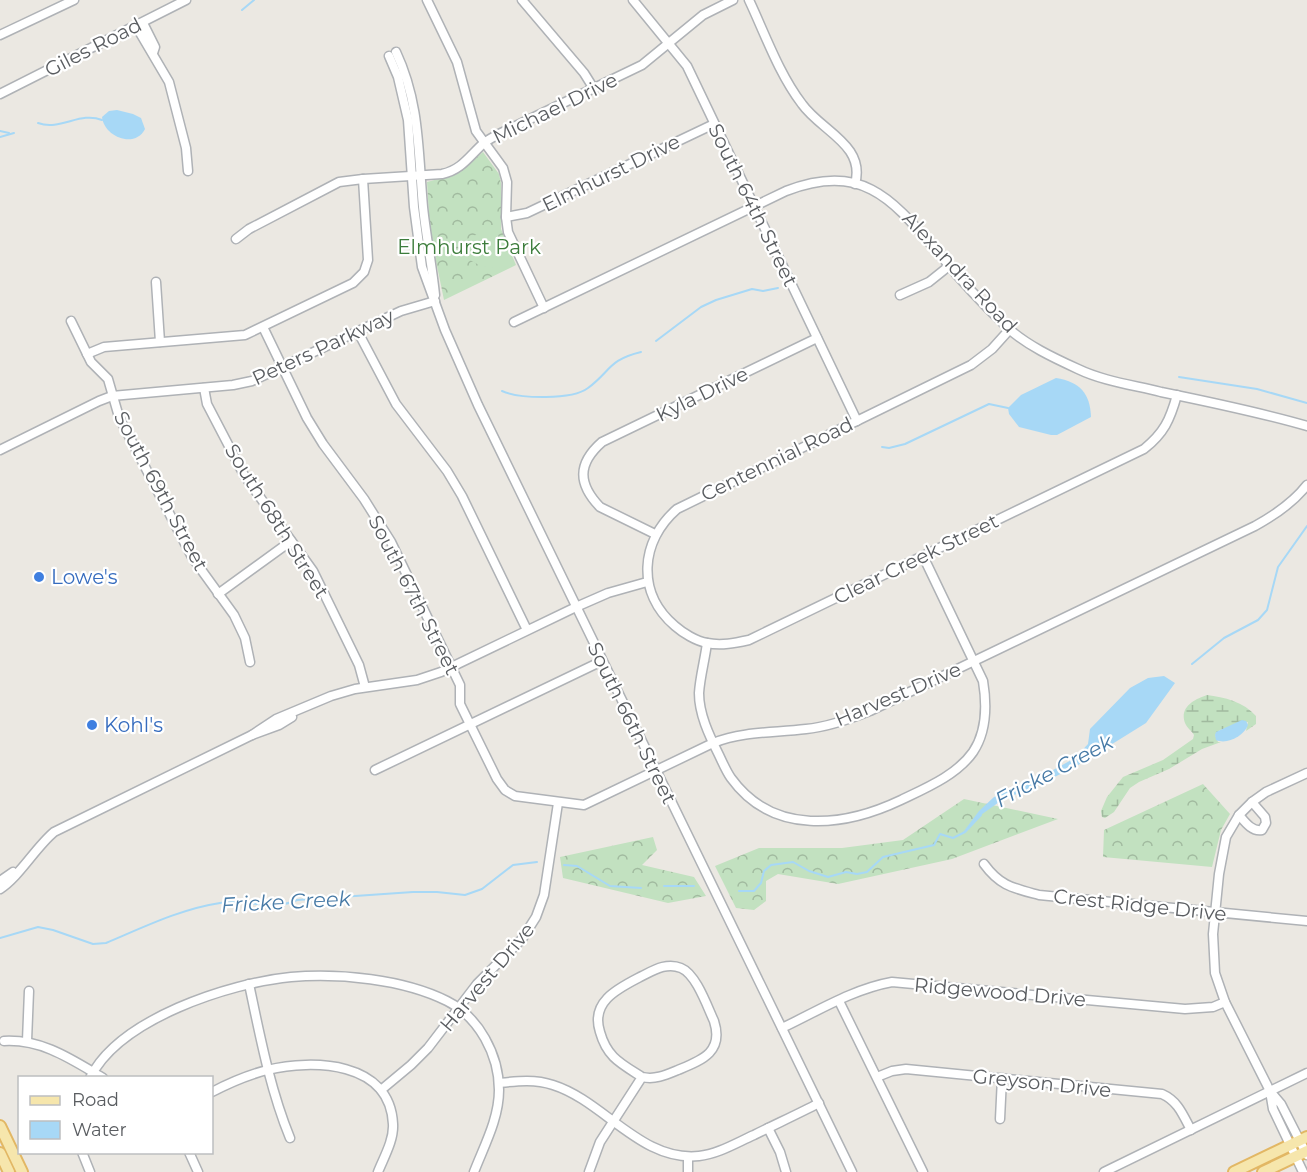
<svg xmlns="http://www.w3.org/2000/svg" width="1307" height="1172" font-family="Montserrat,sans-serif">
	<style>
		.forest { fill: url(#forest-crowns) }
		.wetland { fill: url(#wetland-marsh) }
		.pitch { fill: #c2e1c0 }
		.water { fill: #a7d8f6 }
		.lines { fill: none; stroke-linecap: round; stroke-linejoin: round }
		.stream { stroke: #a7d8f6; stroke-width: 2 }
		.minor-casing { stroke: #afb2b6; stroke-width: 11 }
		.major-casing { stroke: #e2b764; stroke-width: 14 }
		.minor { stroke: #fff; stroke-width: 8 }
		.major { stroke: #f6e6ac; stroke-width: 10 }
		.shop-dot { fill: #3f7fe0; stroke: #fff; stroke-width: 2 }
		.labels { text-anchor: middle; stroke-width: 4.5; stroke-linejoin: round; paint-order: stroke }
		.street-label { font-size: 20px; fill: #5a5d61; stroke: #fff }
		.park-label { font-size: 20px; fill: #3d7d3c; stroke: #fff }
		.shop-label { font-size: 20px; fill: #366cbe; stroke: #fff; text-anchor: start }
		.water-label { font-size: 21px; font-style: italic; fill: #477aa6; stroke: #fff }
	</style>
	<defs>
		<pattern id="forest-crowns" width="20" height="18" patternUnits="userSpaceOnUse" patternTransform="scale(1.5)"><rect width="20" height="18" fill="#c2e1c0"/><path d="M2 6a3 3 0 1 1 6 0M12 15a3 3 0 1 1 6 0" fill="none" stroke="#a1ba9f"/></pattern>
		<pattern id="wetland-marsh" width="20" height="14" patternUnits="userSpaceOnUse" patternTransform="scale(1.5)"><rect width="20" height="14" fill="#c2e1c0"/><path d="M1 5h8M5 5V1M11 12h8M15 12V8" fill="none" stroke="#a1ba9f"/></pattern>
	</defs>
	<rect width="100%" height="100%" fill="#ebe8e2"/>
	<!-- forest -->
	<g class="forest">
		<polygon points="483,152 499,174 501,183 501,229 516,265 444,300 430,232 427,182 457,174"/>
		<polygon points="1203,784 1230,814 1221,830 1212,867 1103,857 1104,830"/>
		<polygon points="964,799 1058,819 952,859 838,884 778,874 766,881 766,901 754,910 736,908 715,866 759,848 842,848 903,840"/>
		<polygon points="653,837 657,850 642,865 694,877 706,896 668,903 563,878 560,857"/>
	</g>
	<!-- wetland -->
	<path class="wetland" d="M1207,695C1224,697 1244,702 1256,716V724L1246,731L1248,722L1220,730L1215,735L1218,742H1221L1202,749L1169,769L1139,782L1130,788L1114,812L1105,818L1102,817L1101,811L1107,797L1123,777L1163,760L1193,739L1194,735C1192,731 1187,728 1185,723C1179,707 1195,699 1207,695Z"/>
	<!-- pitch -->
	<path class="pitch" d="M490,228L495,230L512,265C489,272 467,265 457,244Z"/>
	<!-- water -->
	<g class="water">
		<path d="M117,110L133,114L141,118L145,129C135,149 104,137 102,117L109,111Z"/>
		<path d="M1056,378C1080,382 1090,393 1091,417L1057,435H1051L1019,427L1009,414L1008,408L1021,395Z"/>
		<polygon points="1164,676 1175,683 1146,723 1080,764 1037,786 1002,800 978,817 961,835 979,811 994,797 1044,775 1075,758 1088,744 1090,729 1130,688 1148,678"/>
		<path d="M1242,720L1246,721L1248,725C1244,736 1227,745 1216,740L1215,735L1216,732Z"/>
	</g>
	<g class="lines">
		<!-- stream -->
		<g class="stream">
			<polyline points="242,10 254,0"/>
			<path d="M38,123C61,131 80,111 102,120"/>
			<polyline points="0,131 9,133"/>
			<polyline points="0,137 14,133"/>
			<polyline points="656,341 701,307 716,300 752,289 763,291 778,288"/>
			<polyline points="1179,377 1257,389 1307,403"/>
			<path d="M502,391C520,399 572,400 588,388C611,371 608,360 641,352"/>
			<polyline points="882,447 889,448 905,444 989,404 1008,408"/>
			<polyline points="1192,664 1224,638 1258,620 1267,610 1278,567 1307,526"/>
			<polyline points="564,865 577,866 610,886 641,888"/>
			<polyline points="664,886 694,886"/>
			<polyline points="739,891 754,891 761,883 764,871 771,865 793,862 809,871 828,877 846,872 857,874 867,872 883,857 934,845 940,834 953,838 965,832 981,815"/>
			<path d="M0,938L38,927L53,930L93,944L106,943C142,928 180,909 220,903C245,899 274,911 297,900L413,892H437L465,895L482,889L513,865L537,862"/>
		</g>
		<!-- minor casing -->
		<g class="minor-casing">
			<g id="minor">
				<polyline points="427,0 457,62 476,131 503,168 507,182 506,217 508,232 544,308"/>
				<polyline points="522,0 584,73 594,89"/>
				<polyline points="633,0 687,66 857,421"/>
				<path d="M749,0C765,34 779,74 802,104C821,131 866,145 855,184"/>
				<polyline points="143,23 155,47 153,53"/>
				<polyline points="136,26 169,82 186,148 188,171"/>
				<polyline points="0,35 74,0"/>
				<path d="M396,52C420,103 418,152 423,207C426,236 432,265 435,295"/>
				<polyline points="389,56 398,77 408,120 414,207 422,267 445,330 478,405 852,1172"/>
				<polyline points="0,94 186,0"/>
				<polyline points="506,217 527,213 714,124"/>
				<path d="M236,239L249,229L339,182L363,179L442,174C462,170 470,155 484,143C489,139 495,136 501,133L642,65L703,15L733,0"/>
				<polyline points="156,282 160,342"/>
				<polyline points="900,295 929,282 949,266"/>
				<polyline points="71,321 91,362 108,379 119,417 192,557 234,615 245,638 250,662"/>
				<path d="M514,322L786,191C866,161 894,202 942,257C962,282 984,305 1007,327C1026,345 1054,358 1078,369C1103,381 1133,385 1161,392C1210,402 1259,412 1307,426"/>
				<path d="M263,327L307,418L323,444L364,499L391,542L460,685V704L497,779L505,790L515,796L584,805L713,743C744,731 774,733 806,729C828,727 850,719 870,711L1255,526C1275,515 1293,503 1307,485"/>
				<path d="M1010,329L992,349L971,365L677,509C640,541 636,593 675,626C683,633 696,641 707,643C721,646 735,643 749,640L1144,449C1164,433 1170,420 1177,395"/>
				<polyline points="358,332 396,404 447,471 462,496 527,630"/>
				<polyline points="87,354 104,347 245,335 353,283 364,272 368,260 363,179"/>
				<polyline points="204,388 207,404 244,475 313,571 359,665 365,687"/>
				<polyline points="0,450 99,401 112,396 233,385 252,381 401,311 435,301"/>
				<path d="M655,534L600,507C578,484 577,464 602,442L817,338"/>
				<polyline points="218,594 291,541"/>
				<path d="M707,643C705,659 700,677 699,693C699,714 709,735 718,753C722,761 726,771 731,778C773,836 844,827 901,800C926,788 957,775 973,752C987,731 987,705 983,681L923,556"/>
				<polyline points="252,735 276,719 331,696 355,689 417,680 441,672 576,607 608,593 647,582"/>
				<polyline points="375,770 602,661"/>
				<path d="M1239,815C1245,822 1252,832 1262,830L1266,823L1265,817L1252,802"/>
				<path d="M984,864C1000,886 1013,888 1039,895L1307,921"/>
				<polyline points="0,881 13,872"/>
				<path d="M0,889C19,877 35,848 54,832L252,735L279,725L292,717"/>
				<path d="M249,984C260,1036 270,1089 290,1138"/>
				<polyline points="839,1001 923,1172"/>
				<path d="M782,1028C818,1011 853,989 892,982L1185,1009L1213,1007L1225,1002"/>
				<path d="M4,1041C42,1039 71,1059 103,1078"/>
				<polyline points="27,1041 29,991"/>
				<path d="M877,1077L892,1071L906,1069L1162,1094C1178,1101 1183,1115 1191,1130"/>
				<path d="M90,1078C119,1019 229,983 291,977C339,973 403,979 447,1001C479,1017 499,1055 499,1090C499,1119 484,1146 474,1172"/>
				<path d="M499,1083C518,1081 535,1079 553,1085C604,1101 641,1162 699,1156C718,1154 736,1143 754,1135C776,1124 798,1114 819,1103"/>
				<polyline points="381,1090 411,1065 428,1048 477,984 522,939 536,917 544,895 558,803"/>
				<polyline points="1270,1091 1225,1002 1215,973 1213,934 1219,874 1226,837 1239,815 1252,802 1266,792 1307,773"/>
				<path d="M212,1092C229,1083 248,1075 267,1070C313,1059 390,1061 393,1124C394,1140 384,1157 378,1172"/>
				<polyline points="1000,1119 1002,1078"/>
				<polyline points="768,1128 780,1152 786,1172"/>
				<polyline points="82,1152 90,1172"/>
				<polyline points="189,1152 198,1172"/>
				<path d="M589,1172L600,1142L642,1077C655,1080 666,1075 678,1070C702,1060 724,1052 714,1021C707,1006 696,974 681,968C667,962 654,970 642,976C619,988 590,1001 600,1032C607,1057 620,1063 642,1077"/>
				<polyline points="688,1172 688,1157"/>
				<polyline points="1104,1172 1307,1073"/>
				<polyline points="1303,1172 1273,1109 1270,1091 1281,1104 1307,1155"/>
			</g>
		</g>
		<!-- major casing -->
		<g class="major-casing">
			<g id="major">
				<polyline points="0,1126 22,1172"/>
				<polyline points="0,1153 9,1172"/>
				<polyline points="1234,1172 1307,1137"/>
				<polyline points="1263,1172 1307,1151"/>
			</g>
		</g>
		<!-- minor -->
		<use href="#minor" class="minor"/>
		<!-- major -->
		<use href="#major" class="major"/>
	</g>
	<!-- markers -->
	<g class="shop-dot">
		<circle cx="39" cy="577" r="6"/>
		<circle cx="92" cy="725" r="6"/>
	</g>
	<g class="labels">
		<!-- street labels -->
		<g class="street-label">
			<text transform="translate(93 47) rotate(-27)" y="7">Giles Road</text>
			<text transform="translate(555 108) rotate(-26)" y="7">Michael Drive</text>
			<text transform="translate(611 173) rotate(-26)" y="7">Elmhurst Drive</text>
			<text transform="translate(753 205) rotate(64)" y="7">South 64th Street</text>
			<text transform="translate(960 272) rotate(47)" y="7">Alexandra Road</text>
			<text transform="translate(323 347) rotate(-25)" y="7">Peters Parkway</text>
			<text transform="translate(702 394) rotate(-26)" y="7">Kyla Drive</text>
			<text transform="translate(777 459) rotate(-26)" y="7">Centennial Road</text>
			<text transform="translate(161 491) rotate(62)" y="7">South 69th Street</text>
			<text transform="translate(277 521) rotate(58)" y="7">South 68th Street</text>
			<text transform="translate(916 559) rotate(-26)" y="7">Clear Creek Street</text>
			<text transform="translate(414 595) rotate(63)" y="7">South 67th Street</text>
			<text transform="translate(898 694) rotate(-23)" y="7">Harvest Drive</text>
			<text transform="translate(632 723) rotate(64)" y="7">South 66th Street</text>
			<text transform="translate(1140 905) rotate(6)" y="7">Crest Ridge Drive</text>
			<text transform="translate(487 977) rotate(-50)" y="7">Harvest Drive</text>
			<text transform="translate(1000 992) rotate(5)" y="7">Ridgewood Drive</text>
			<text transform="translate(1042 1083) rotate(6)" y="7">Greyson Drive</text>
		</g>
		<!-- park labels -->
		<g class="park-label">
			<text x="469" y="254">Elmhurst Park</text>
		</g>
		<!-- shop labels -->
		<g class="shop-label">
			<text x="51" y="584">Lowe's</text>
			<text x="104" y="732">Kohl's</text>
		</g>
		<!-- water labels -->
		<g class="water-label">
			<text transform="translate(1054 771) rotate(-28)" y="7">Fricke Creek</text>
			<text transform="translate(286 902) rotate(-3)" y="7">Fricke Creek</text>
		</g>
	</g>
	<!-- legend -->
	<rect x="18" y="1076" width="195" height="78" fill="#ffffff" stroke="#bdbec0" stroke-width="1.5"/>
	<rect x="30" y="1096" width="30" height="9" fill="#f6e6ac" stroke="#bdbec0" stroke-width="1.5"/>
	<text x="72" y="1106" font-size="18" fill="#5a5d61">Road</text>
	<rect x="30" y="1121" width="30" height="18" fill="#a7d8f6" stroke="#bdbec0" stroke-width="1.5"/>
	<text x="72" y="1136" font-size="18" fill="#5a5d61">Water</text>
</svg>
